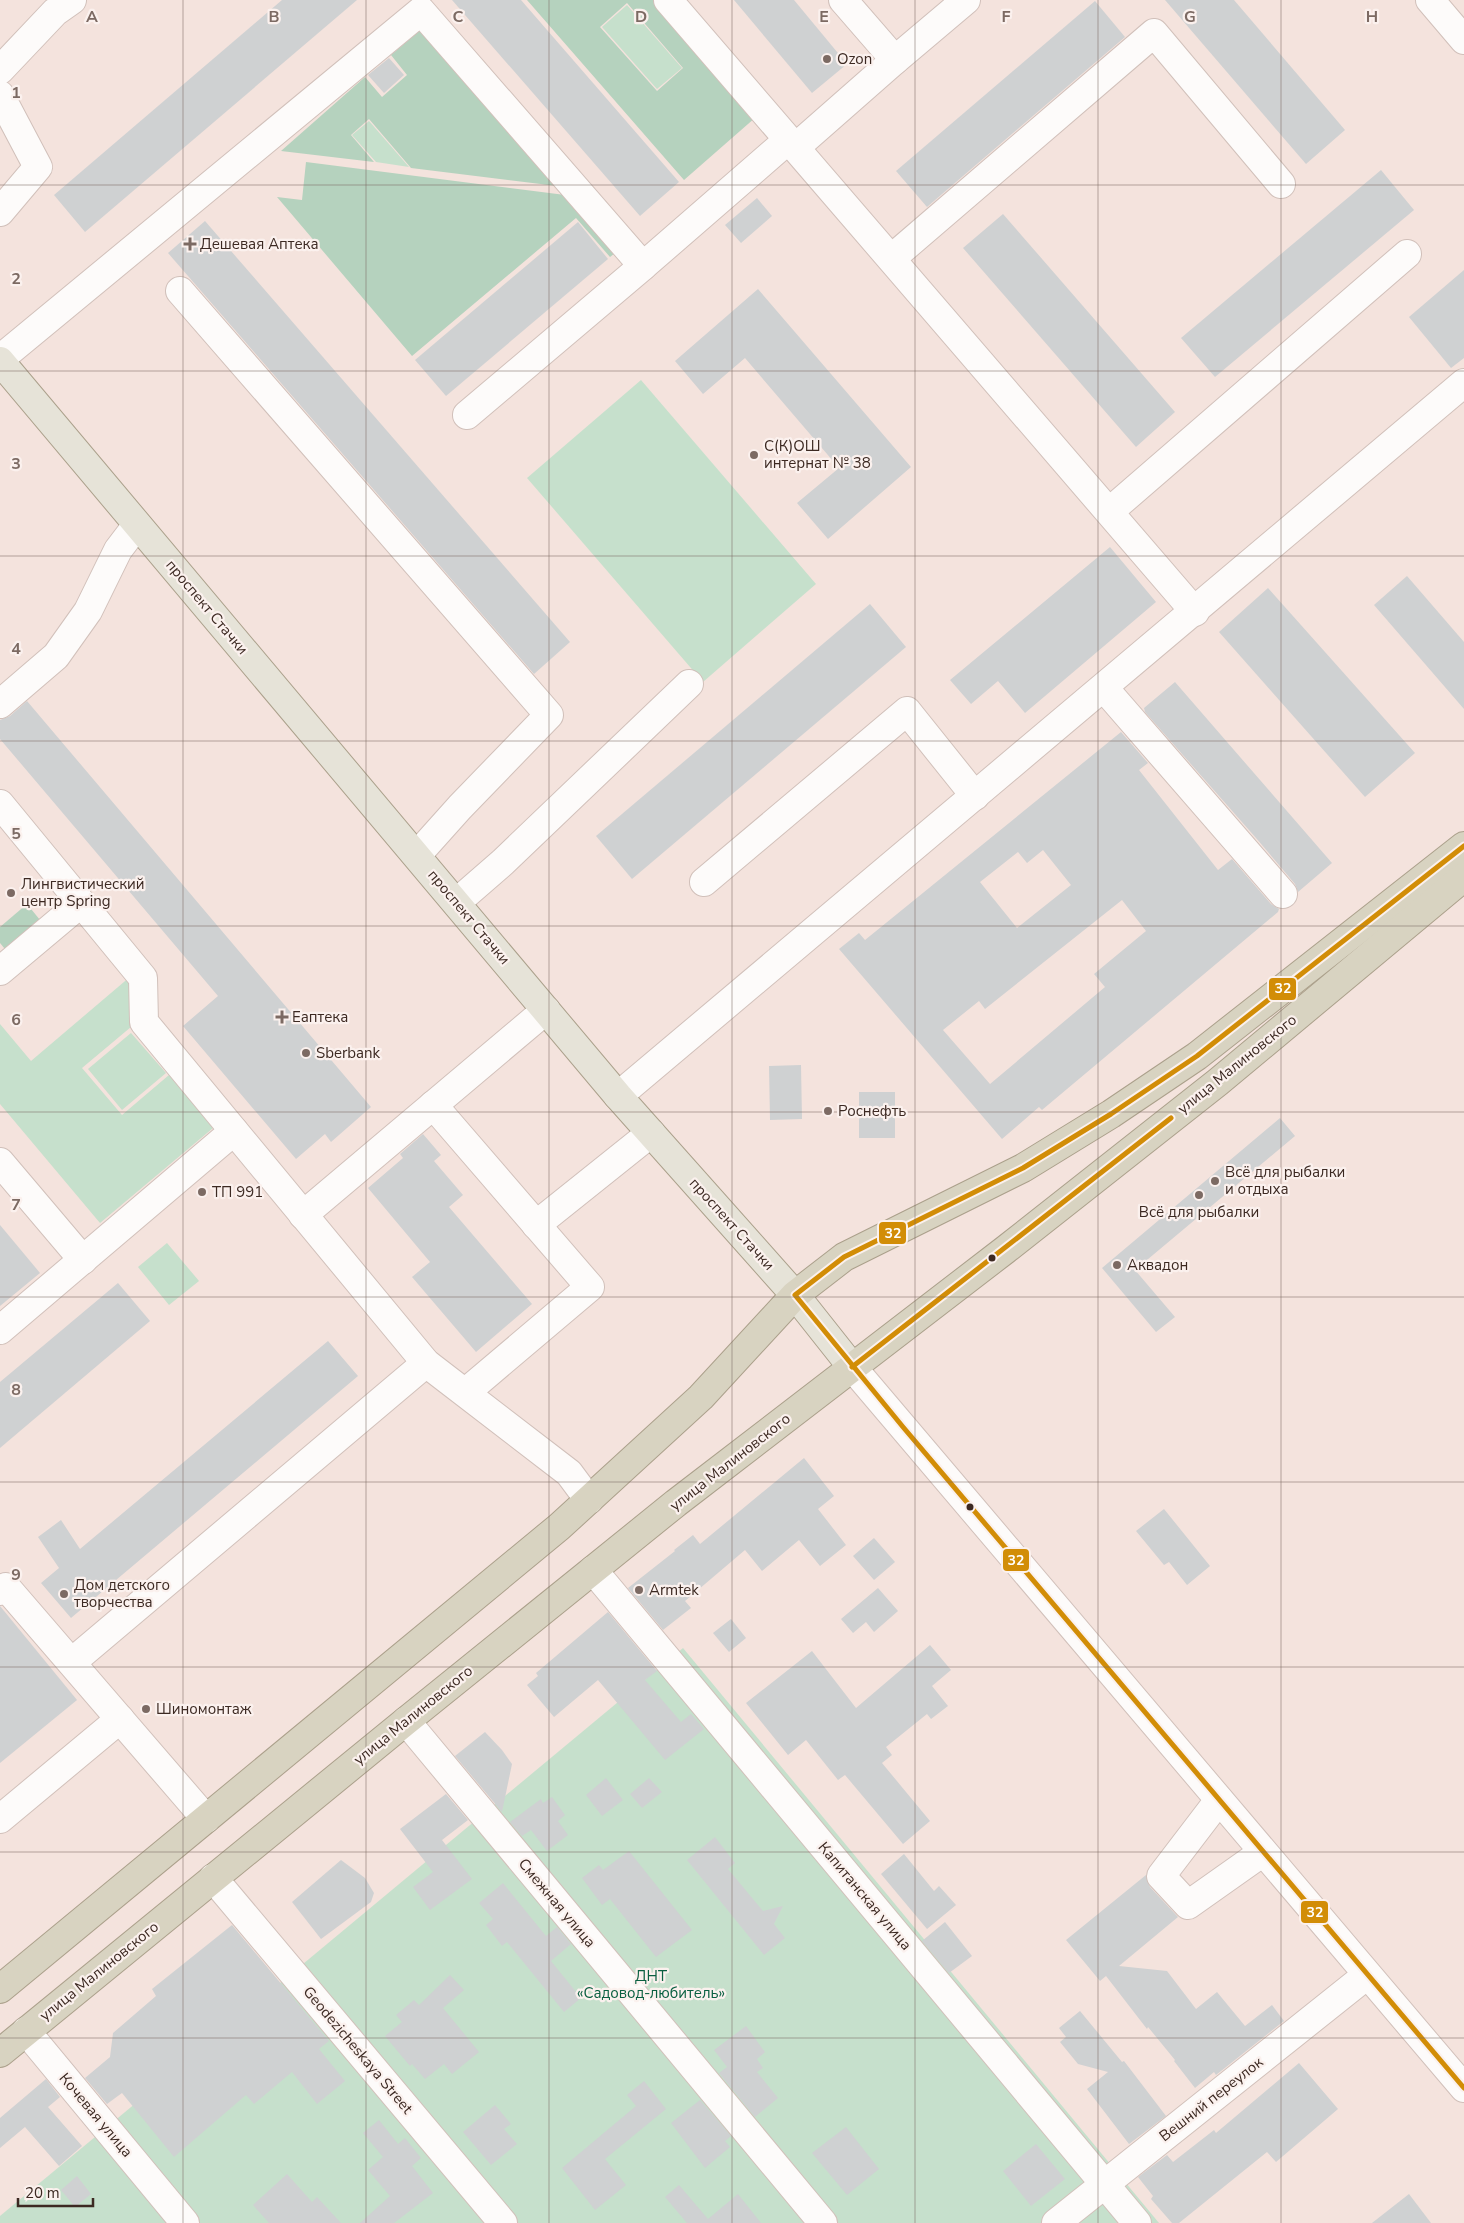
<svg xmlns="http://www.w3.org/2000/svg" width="1464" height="2223" font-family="'Nunito Sans',sans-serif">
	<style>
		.green { fill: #c6e0cc }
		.forest { fill: #b5d2be; fill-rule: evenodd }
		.building { fill: #cfd1d2; fill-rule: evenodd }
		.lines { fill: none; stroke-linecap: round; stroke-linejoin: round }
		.minor-casing { stroke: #d1c0ba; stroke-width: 30 }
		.major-casing { stroke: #aba08b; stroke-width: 30 }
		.highway-casing { stroke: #aba08b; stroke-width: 30 }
		.minor { stroke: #fdfbfa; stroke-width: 28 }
		.major { stroke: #e6e3d8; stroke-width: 28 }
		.highway { stroke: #d8d3c1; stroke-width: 28 }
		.bus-1-casing { stroke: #fbf1ee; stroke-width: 9 }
		.bus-1 { stroke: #d28d07; stroke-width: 5 }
		.grid { fill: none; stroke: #7c6a63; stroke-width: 1; stroke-opacity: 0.55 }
		.poi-dot { fill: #7c6a63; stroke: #fbf1ee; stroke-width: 2 }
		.bus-dot { fill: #3c2922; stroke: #fbf1ee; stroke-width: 2 }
		.labels { text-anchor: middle; stroke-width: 4.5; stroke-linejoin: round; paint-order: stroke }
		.poi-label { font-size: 15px; fill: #3c2922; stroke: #fbf1ee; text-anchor: start }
		.street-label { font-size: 15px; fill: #3c2922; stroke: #fbf1ee }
		.park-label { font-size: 15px; fill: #0a6041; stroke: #fbf1ee }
		.grid-label { font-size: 16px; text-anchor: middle; font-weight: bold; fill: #7c6a63; stroke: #fbf1ee; stroke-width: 4.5; stroke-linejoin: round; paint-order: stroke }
		.line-badge { stroke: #fbf1ee; stroke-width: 2 }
		.badge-label { font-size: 14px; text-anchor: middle; font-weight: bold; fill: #fff }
	</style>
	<rect width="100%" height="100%" fill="#f4e3dd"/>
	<!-- green -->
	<g class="green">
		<polygon points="627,5 682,68 657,89 602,27"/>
		<polygon points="369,121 409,167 376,162 352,135"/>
		<polygon points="641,380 816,584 703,682 527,478"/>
		<polygon points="131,976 156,1006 82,1068 122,1115 169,1075 213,1128 100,1223 0,1104 0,1024 31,1061"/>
		<polygon points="131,1033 166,1073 122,1110 88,1069"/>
		<polygon points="167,1243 199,1281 169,1305 138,1267"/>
		<polygon points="683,1648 1159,2223 0,2223 0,2216"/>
	</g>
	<!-- forest -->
	<g class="forest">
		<path d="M527,0H654L756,117L684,180ZM627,3L683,68L657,91L600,27Z"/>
		<polygon points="425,26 565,187 411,168 369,119 351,135 374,162 281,151 365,77 382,97 407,75 391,55"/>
		<polygon points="306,162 573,196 620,249 610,257 576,218 412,356 277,197 302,200"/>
		<polygon points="27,904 40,920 5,949 0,943 0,927"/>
	</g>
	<!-- building -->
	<g class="building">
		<polygon points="282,0 357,0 85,232 54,195"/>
		<polygon points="452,0 521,0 679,182 640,216"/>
		<polygon points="734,0 794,0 847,64 812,93"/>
		<polygon points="1165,0 1234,0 1345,130 1306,164"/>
		<polygon points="1095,1 1125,37 927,207 896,171"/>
		<polygon points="389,58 404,75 384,93 368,75"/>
		<polygon points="1381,170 1414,210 1215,377 1181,338"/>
		<polygon points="757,198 772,216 741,243 725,225"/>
		<polygon points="1003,214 1175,412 1136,447 963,248"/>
		<polygon points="205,221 570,642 534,674 168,253"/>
		<polygon points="578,222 608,259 446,396 415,360"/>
		<polygon points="1464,270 1464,358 1451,368 1409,317"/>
		<polygon points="758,289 911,467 828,539 797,503 839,468 745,358 703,394 675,361"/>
		<polygon points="1110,547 1156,602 1025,713 998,681 971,704 950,680"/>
		<polygon points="1407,576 1464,642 1464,709 1374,605"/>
		<polygon points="1268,588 1415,753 1365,797 1219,632"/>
		<polygon points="870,604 906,647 632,879 596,836"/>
		<polygon points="1175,682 1332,863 1298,892 1295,884 1256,838 1145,712 1144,708"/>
		<polygon points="27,701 371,1107 331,1142 325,1134 296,1159 183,1026 218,996 0,739 0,720 10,716"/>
		<path d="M1121,732L1148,763L1139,770L1218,870L1232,859L1271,904L1279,909L1278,912L1042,1110L1039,1107L1002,1139L839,949L859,933L865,940ZM1043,850L1071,885L1017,928L980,882L1018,852L1027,863ZM1122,900L1146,931L1094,974L1105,987L990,1084L943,1030L979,1001L985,1009Z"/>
		<polygon points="801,1065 802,1119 770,1120 769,1066"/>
		<rect x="859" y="1092" width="36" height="46"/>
		<polygon points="1280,1118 1295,1136 1135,1270 1175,1317 1156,1332 1102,1268"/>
		<polygon points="423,1134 441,1155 434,1161 463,1195 449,1207 532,1304 476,1352 412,1277 430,1262 368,1188 403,1158 400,1154"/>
		<polygon points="0,1225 40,1273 0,1306"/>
		<polygon points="118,1283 150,1321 0,1448 0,1382"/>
		<polygon points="328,1341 358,1376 71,1618 41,1583 59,1568 38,1537 61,1520 80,1549"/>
		<polygon points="804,1458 834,1496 818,1509 846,1545 820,1566 799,1540 762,1571 745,1550 685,1601 691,1608 663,1630 628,1588 675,1551 674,1550 693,1535 700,1544"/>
		<polygon points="1164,1509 1210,1566 1187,1585 1169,1562 1164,1565 1136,1531"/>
		<polygon points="874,1538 895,1562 874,1580 853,1556"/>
		<polygon points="878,1588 898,1611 874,1632 866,1622 853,1633 841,1619"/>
		<polygon points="0,1606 77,1700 0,1763"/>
		<polygon points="608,1612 657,1671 645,1680 681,1722 691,1714 704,1729 665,1760 598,1680 554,1717 527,1685 538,1676 536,1673"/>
		<polygon points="731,1619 746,1638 729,1652 713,1633"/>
		<polygon points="930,1645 951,1670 932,1686 948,1706 931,1719 927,1714 886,1747 892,1755 882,1763 930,1821 903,1844 845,1775 838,1780 806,1740 788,1755 746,1703 812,1651 856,1708"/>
		<polygon points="485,1732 502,1750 512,1764 502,1812 455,1756"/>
		<polygon points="606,1778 623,1800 602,1816 586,1795"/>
		<polygon points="649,1778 662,1792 642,1808 630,1794"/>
		<polygon points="446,1794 468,1820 442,1840 472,1879 430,1910 413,1887 433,1872 400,1829"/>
		<polygon points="552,1797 565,1815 558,1821 568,1835 547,1851 531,1830 522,1836 510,1822 541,1799 543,1803"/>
		<polygon points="715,1837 735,1863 728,1869 763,1911 783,1906 774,1924 785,1938 764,1955 687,1860"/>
		<polygon points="629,1851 692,1930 656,1957 610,1899 602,1905 582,1878 599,1865 603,1870"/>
		<polygon points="904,1854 934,1891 939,1886 956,1905 927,1929 881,1874"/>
		<polygon points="341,1860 365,1878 374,1893 371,1902 321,1939 292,1902"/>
		<polygon points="1146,1875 1150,1887 1178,1917 1119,1966 1167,1971 1196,2009 1217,1992 1245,2026 1272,2005 1284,2021 1216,2075 1214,2072 1195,2088 1174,2061 1175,2060 1148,2027 1147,2029 1106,1976 1100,1981 1066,1940"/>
		<polygon points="503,1883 546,1936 557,1927 571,1944 551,1961 581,1998 564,2012 507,1942 502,1946 486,1925 493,1919 479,1903"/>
		<polygon points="945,1922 972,1956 949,1973 922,1941"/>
		<polygon points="232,1925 329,2041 319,2049 345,2081 317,2104 292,2072 254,2104 246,2095 174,2157 122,2093 107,2104 85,2078 110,2057 113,2033 156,1996 152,1989"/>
		<polygon points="450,1975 464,1990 443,2008 479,2052 452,2074 444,2064 425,2079 412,2064 410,2066 385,2036 402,2022 396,2015 414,2000 419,2005"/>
		<polygon points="1080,2011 1122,2062 1124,2061 1166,2116 1129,2144 1087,2089 1108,2072 1078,2064 1060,2042 1066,2037 1059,2028"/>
		<polygon points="746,2026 765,2052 757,2059 763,2068 757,2072 778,2098 755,2117 719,2073 727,2067 714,2050"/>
		<polygon points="1299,2063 1338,2109 1276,2162 1267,2152 1179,2223 1172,2223 1151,2199 1153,2196 1138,2177 1167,2155 1173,2162 1214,2130 1216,2133"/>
		<polygon points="46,2079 60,2097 48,2107 82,2146 59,2166 25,2127 0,2148 0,2118"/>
		<polygon points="644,2081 666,2109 605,2159 626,2185 595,2210 562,2168 636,2106 627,2095"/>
		<polygon points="700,2100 731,2136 725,2141 730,2147 705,2168 671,2123"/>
		<polygon points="495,2105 511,2124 504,2129 517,2144 491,2165 463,2132"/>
		<polygon points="379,2120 398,2144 405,2138 421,2158 412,2166 433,2193 394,2223 360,2223 390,2196 368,2170 383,2157 363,2133"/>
		<polygon points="846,2127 879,2169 847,2195 812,2153"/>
		<polygon points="1036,2144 1065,2179 1031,2206 1003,2171"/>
		<polygon points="287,2174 312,2202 317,2197 341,2223 269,2223 253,2205"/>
		<polygon points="77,2176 91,2194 75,2207 61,2190"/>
		<polygon points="679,2185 708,2219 738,2194 761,2223 687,2223 665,2197"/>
		<polygon points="1409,2194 1431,2223 1372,2223"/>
	</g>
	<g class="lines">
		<!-- minor casing -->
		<g class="minor-casing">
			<g id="minor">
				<polyline points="668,0 1195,612"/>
				<polyline points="1430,0 1464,40"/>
				<polyline points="895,60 966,0"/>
				<polyline points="0,70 55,12 72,0"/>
				<polyline points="0,95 38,167 0,212"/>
				<polyline points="796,147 895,60 843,0"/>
				<polyline points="892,258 1154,33 1281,184"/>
				<polyline points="643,266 788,140"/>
				<polyline points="180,291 549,715 460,807 417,855"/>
				<polyline points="0,359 421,11 643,266 467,415"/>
				<polyline points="1110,511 1407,254"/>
				<polyline points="1104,688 1283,894"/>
				<polyline points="0,704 56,656 88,611 118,550 137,525"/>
				<polyline points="0,804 143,978 144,1022 426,1363 569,1473 589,1500"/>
				<polyline points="704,882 907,711 975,796"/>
				<polyline points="457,902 503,862 689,684"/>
				<polyline points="0,971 81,903"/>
				<polyline points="618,1096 1464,383"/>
				<polyline points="433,1105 590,1287 466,1392"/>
				<polyline points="0,1162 83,1260"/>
				<polyline points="303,1215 546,1010"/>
				<polyline points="536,1225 651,1133"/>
				<polyline points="0,1330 234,1131"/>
				<polyline points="852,1367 1464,2088"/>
				<polyline points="593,1570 1137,2223"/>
				<polyline points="0,1591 6,1587 206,1819"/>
				<polyline points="72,1662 426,1363"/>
				<polyline points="406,1721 823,2223"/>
				<polyline points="1219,1800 1161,1876 1188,1905 1263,1852"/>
				<polyline points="0,1819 120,1719"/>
				<polyline points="213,1878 503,2223"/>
				<polyline points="26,2031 185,2223"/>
				<polyline points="1056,2223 1367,1975"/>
			</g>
		</g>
		<!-- major casing -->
		<g class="major-casing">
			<polyline id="major" points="0,361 618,1096 795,1295 852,1367"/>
		</g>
		<!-- highway casing -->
		<g class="highway-casing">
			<g id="highway">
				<polyline points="0,1989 559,1527 701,1397 795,1295 844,1257 1023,1168 1111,1114 1197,1056 1464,846"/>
				<polyline points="0,2053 406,1721 676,1503 1005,1250 1218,1082 1464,877"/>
			</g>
		</g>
		<!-- minor -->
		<use href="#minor" class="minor"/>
		<!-- major -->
		<use href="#major" class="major"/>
		<!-- highway -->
		<use href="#highway" class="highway"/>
		<!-- bus-1 casing -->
		<g class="bus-1-casing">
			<g id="bus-1">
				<polyline points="1464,846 1197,1056 1111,1114 1023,1168 844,1257 795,1295 903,1427 1464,2088"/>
				<polyline points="852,1367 1171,1118"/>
			</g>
		</g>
		<!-- bus-1 -->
		<use href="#bus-1" class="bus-1"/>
	</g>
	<!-- grid -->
	<path class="grid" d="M183,0V2223M366,0V2223M549,0V2223M732,0V2223M915,0V2223M1098,0V2223M1281,0V2223M0,185H1464M0,371H1464M0,556H1464M0,741H1464M0,926H1464M0,1112H1464M0,1297H1464M0,1482H1464M0,1667H1464M0,1852H1464M0,2038H1464"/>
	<!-- markers -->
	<g class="poi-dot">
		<circle cx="827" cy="59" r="5"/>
		<path d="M187.5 236.5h5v5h5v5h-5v5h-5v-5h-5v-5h5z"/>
		<circle cx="754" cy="455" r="5"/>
		<circle cx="11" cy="893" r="5"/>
		<path d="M279.5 1009.5h5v5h5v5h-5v5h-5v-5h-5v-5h5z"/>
		<circle cx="306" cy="1053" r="5"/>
		<circle cx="828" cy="1111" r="5"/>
		<circle cx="1215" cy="1181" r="5"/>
		<circle cx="202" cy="1192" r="5"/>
		<circle cx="1199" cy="1195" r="5"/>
		<circle cx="1117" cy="1265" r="5"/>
		<circle cx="639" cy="1590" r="5"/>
		<circle cx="64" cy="1594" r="5"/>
		<circle cx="146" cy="1709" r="5"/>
	</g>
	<g class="bus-dot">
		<circle cx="992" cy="1258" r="4.5"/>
		<circle cx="970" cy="1507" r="4.5"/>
	</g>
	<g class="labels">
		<!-- poi labels -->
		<g class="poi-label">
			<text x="837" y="64">Ozon</text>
			<text x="200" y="249">Дешевая Аптека</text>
			<text x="764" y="451">С(К)ОШ<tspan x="764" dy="17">интернат № 38</tspan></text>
			<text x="21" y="889">Лингвистический<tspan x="21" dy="17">центр Spring</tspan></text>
			<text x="292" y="1022">Еаптека</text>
			<text x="316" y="1058">Sberbank</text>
			<text x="838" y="1116">Роснефть</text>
			<text x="1225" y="1177">Всё для рыбалки<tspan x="1225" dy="17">и отдыха</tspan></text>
			<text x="212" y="1197">ТП 991</text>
			<text x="1199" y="1217" text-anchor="middle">Всё для рыбалки</text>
			<text x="1127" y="1270">Аквадон</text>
			<text x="74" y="1590">Дом детского<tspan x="74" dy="17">творчества</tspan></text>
			<text x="649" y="1595">Armtek</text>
			<text x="156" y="1714">Шиномонтаж</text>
		</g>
		<!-- street labels -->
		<g class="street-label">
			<text transform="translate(207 607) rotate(50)" y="5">проспект Стачки</text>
			<text transform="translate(469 917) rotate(50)" y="5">проспект Стачки</text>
			<text transform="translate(1237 1064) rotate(-39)" y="5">улица Малиновского</text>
			<text transform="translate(732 1224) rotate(48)" y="5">проспект Стачки</text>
			<text transform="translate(730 1462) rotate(-38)" y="5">улица Малиновского</text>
			<text transform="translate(413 1715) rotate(-39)" y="5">улица Малиновского</text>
			<text transform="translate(865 1896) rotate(50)" y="5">Капитанская улица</text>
			<text transform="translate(557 1903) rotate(50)" y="5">Смежная улица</text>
			<text transform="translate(99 1971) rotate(-39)" y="5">улица Малиновского</text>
			<text transform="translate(358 2050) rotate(50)" y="5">Geodezicheskaya Street</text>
			<text transform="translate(1211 2099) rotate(-38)" y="5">Вешний переулок</text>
			<text transform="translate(96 2115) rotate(50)" y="5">Кочевая улица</text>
		</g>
		<!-- park labels -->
		<g class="park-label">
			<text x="651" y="1981">ДНТ<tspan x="651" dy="17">«Садовод-любитель»</tspan></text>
		</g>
	</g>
	<g class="grid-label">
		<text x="92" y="22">A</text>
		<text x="274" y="22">B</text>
		<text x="458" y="22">C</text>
		<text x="641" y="22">D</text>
		<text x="824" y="22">E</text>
		<text x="1006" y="22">F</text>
		<text x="1190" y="22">G</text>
		<text x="1372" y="22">H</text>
		<text x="16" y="98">1</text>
		<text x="16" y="284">2</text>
		<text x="16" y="469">3</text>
		<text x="16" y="654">4</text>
		<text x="16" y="839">5</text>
		<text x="16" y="1025">6</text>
		<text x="16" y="1210">7</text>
		<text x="16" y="1395">8</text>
		<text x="16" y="1580">9</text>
	</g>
	<g class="line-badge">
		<rect x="1268" y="977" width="29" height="24" rx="5" fill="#d28d07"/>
		<rect x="878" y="1221" width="29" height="24" rx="5" fill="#d28d07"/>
		<rect x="1002" y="1548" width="28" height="24" rx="5" fill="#d28d07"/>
		<rect x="1300" y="1900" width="29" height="24" rx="5" fill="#d28d07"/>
	</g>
	<g class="badge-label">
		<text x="1283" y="993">32</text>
		<text x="893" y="1238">32</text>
		<text x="1016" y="1565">32</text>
		<text x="1315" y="1917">32</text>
	</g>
	<!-- scale -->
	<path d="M18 2198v8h75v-8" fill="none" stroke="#3c2922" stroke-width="2.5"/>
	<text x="25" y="2198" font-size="15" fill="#3c2922" stroke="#fbf1ee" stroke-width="4" paint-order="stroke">20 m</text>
</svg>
